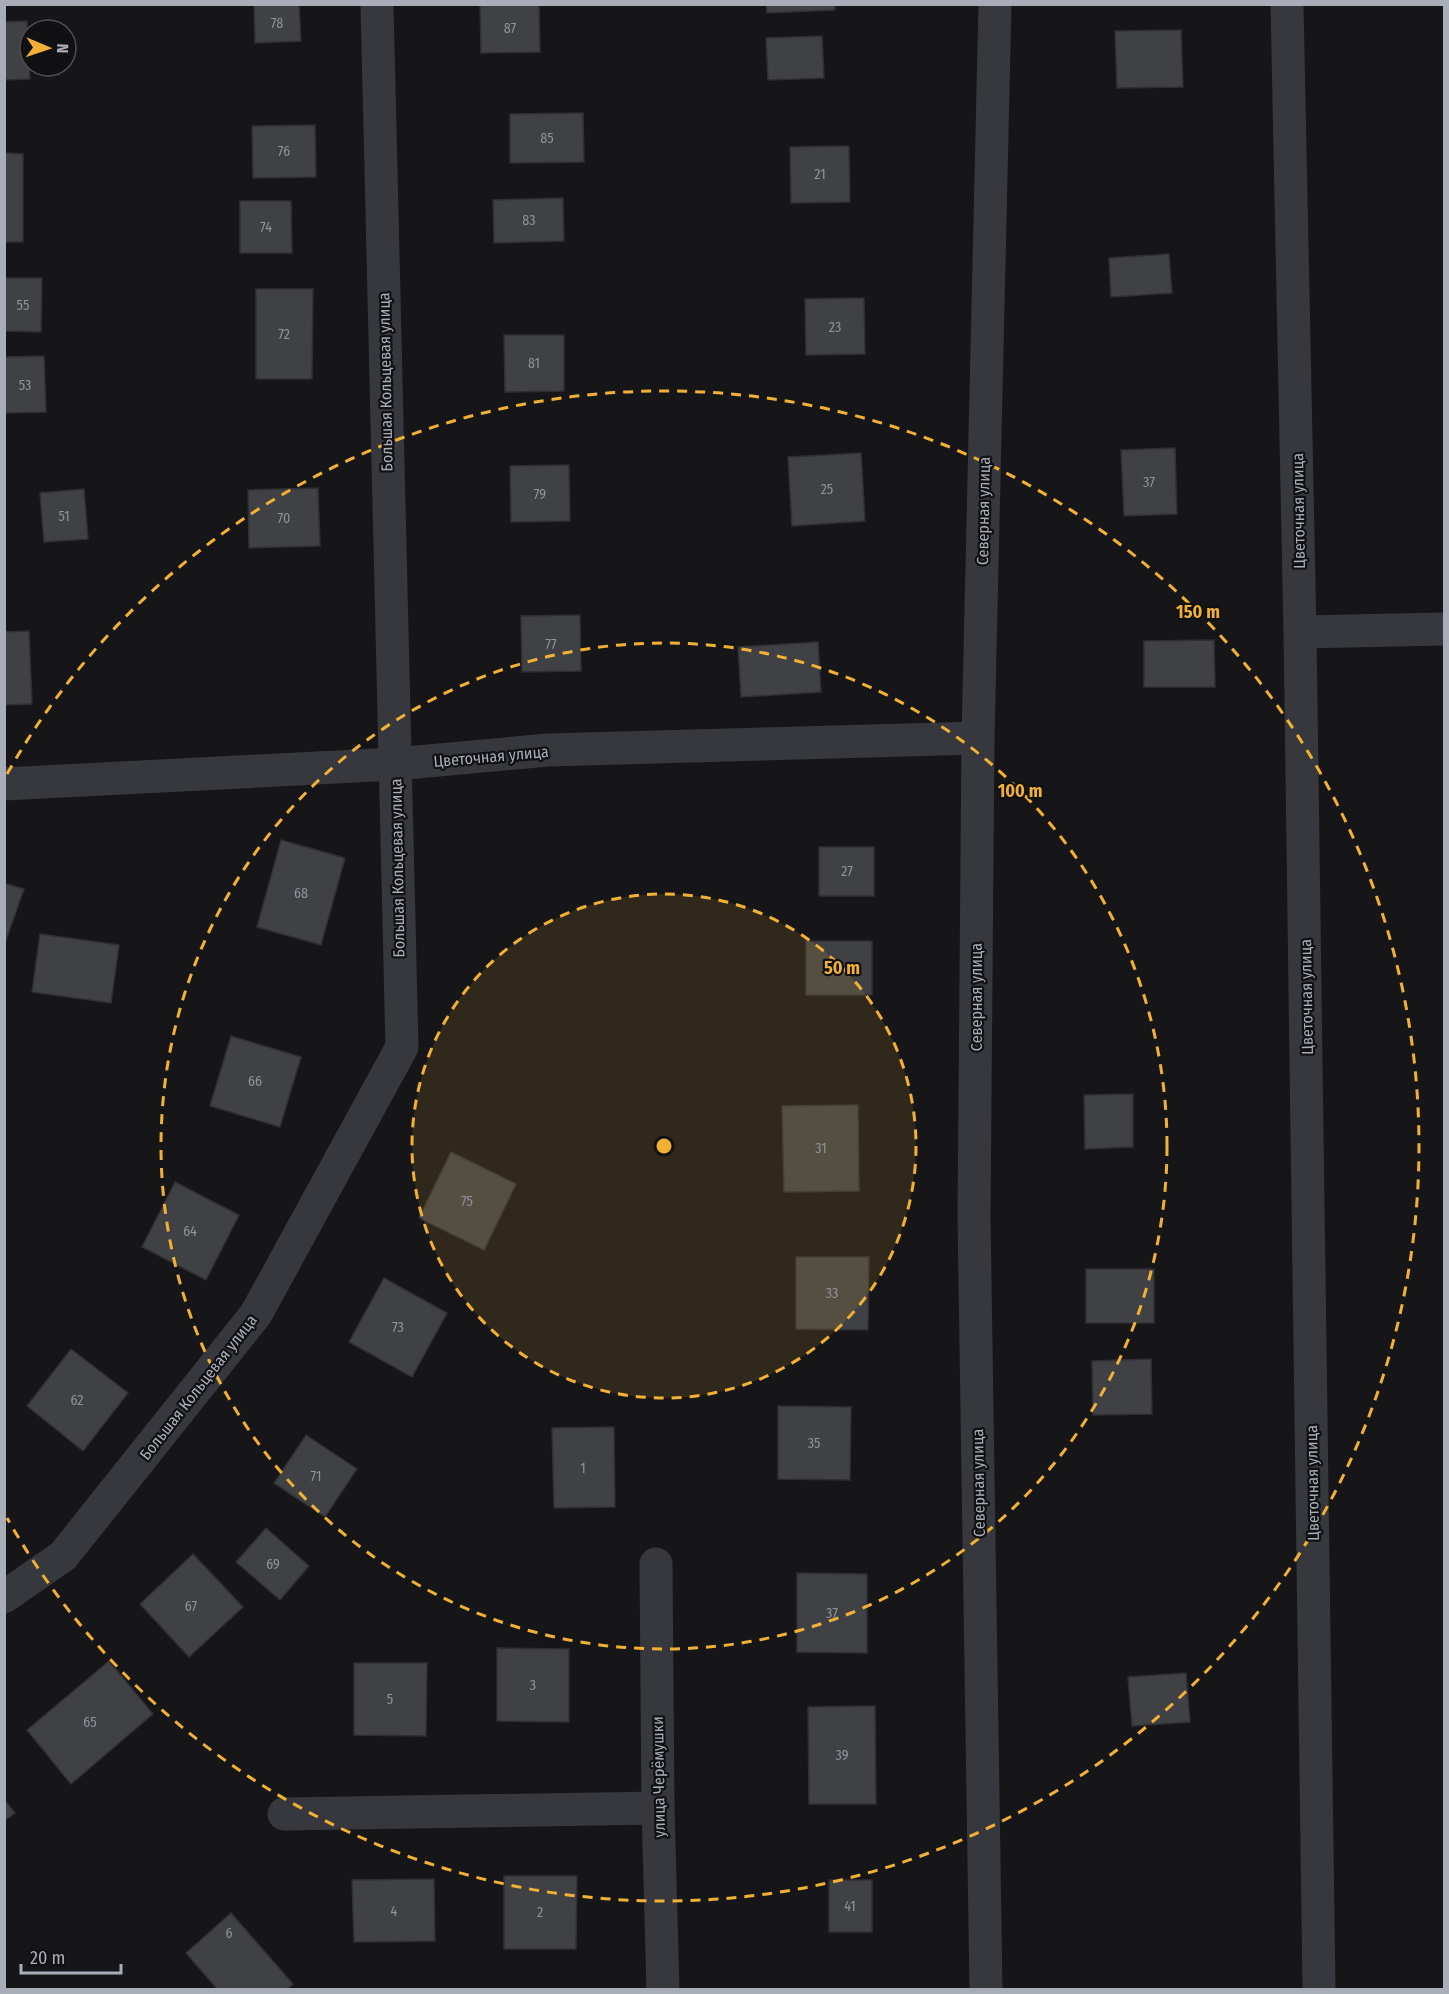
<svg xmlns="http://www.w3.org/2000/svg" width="1449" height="1994" font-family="'Fira Sans Condensed',sans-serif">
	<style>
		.building { fill: #404145; stroke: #303034; stroke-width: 1.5 }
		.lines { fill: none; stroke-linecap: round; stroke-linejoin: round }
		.minor { stroke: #37383d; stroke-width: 33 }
		.ring { fill: none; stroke: #f2b134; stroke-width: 3; stroke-dasharray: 10 8 }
		.labels { text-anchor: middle; stroke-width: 4.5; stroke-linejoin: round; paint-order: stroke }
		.number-label { font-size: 14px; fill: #8e929b }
		.street-label { font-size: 16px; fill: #a8adb8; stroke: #111113 }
		.centre { fill: #f2b134; stroke: #111113; stroke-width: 3 }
		.ring-label { font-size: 18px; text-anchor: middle; font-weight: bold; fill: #f2b134; stroke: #111113; stroke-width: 4.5; stroke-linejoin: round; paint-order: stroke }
	</style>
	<rect width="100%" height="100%" fill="#161618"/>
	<!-- building -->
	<g class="building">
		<polygon points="254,4 299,4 301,41 255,43"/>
		<polygon points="480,4 539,4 540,52 481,53"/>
		<polygon points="766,4 835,4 835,10 767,13"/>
		<polygon points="27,21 30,79 4,80 4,22"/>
		<polygon points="1181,30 1183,87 1117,88 1115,31"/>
		<polygon points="822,36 824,78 768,80 766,38"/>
		<polygon points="583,113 584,162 510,163 510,114"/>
		<polygon points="315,125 316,177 253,178 252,126"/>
		<polygon points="849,146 850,202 791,203 790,147"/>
		<polygon points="4,153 23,154 23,242 4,242"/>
		<polygon points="563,198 564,241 494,243 493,200"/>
		<polygon points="240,201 291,201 292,253 240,253"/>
		<polygon points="1169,254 1172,293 1111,297 1109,258"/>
		<polygon points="4,278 42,278 41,332 4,331"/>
		<polygon points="256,289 313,289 312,379 256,379"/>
		<polygon points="864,298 865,354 806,355 805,299"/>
		<polygon points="504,335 564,335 564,391 505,392"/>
		<polygon points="44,356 46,412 4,413 4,357"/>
		<polygon points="1175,448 1177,514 1124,516 1121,450"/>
		<polygon points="861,453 865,521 792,526 788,457"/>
		<polygon points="569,465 570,521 511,522 510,466"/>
		<polygon points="318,488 320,546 249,548 248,490"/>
		<polygon points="84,489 88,539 44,542 40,493"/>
		<polygon points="580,615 581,671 522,672 521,616"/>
		<polygon points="29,631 32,704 4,705 4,632"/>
		<polygon points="1214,640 1215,687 1144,687 1144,641"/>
		<polygon points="818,642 821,692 741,697 738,647"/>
		<polygon points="281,840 345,858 321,945 257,927"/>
		<rect x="819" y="847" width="55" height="49"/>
		<polygon points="4,883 24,889 4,946"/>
		<polygon points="40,934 119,945 111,1003 32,992"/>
		<rect x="806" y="941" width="66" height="54"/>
		<polygon points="231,1036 301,1057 280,1127 210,1106"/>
		<polygon points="1133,1094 1133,1147 1085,1149 1084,1095"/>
		<polygon points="858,1105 859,1191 784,1192 782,1106"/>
		<polygon points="451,1152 516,1184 484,1250 419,1218"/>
		<polygon points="175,1182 239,1215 206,1280 142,1247"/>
		<polygon points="796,1257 869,1257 868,1330 796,1329"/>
		<rect x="1086" y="1269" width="68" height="54"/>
		<polygon points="384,1278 447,1313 412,1377 349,1342"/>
		<polygon points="71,1349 128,1393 83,1451 27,1406"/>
		<polygon points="1151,1359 1152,1414 1093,1415 1092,1361"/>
		<polygon points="778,1406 851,1407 850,1480 778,1479"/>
		<polygon points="614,1427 615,1507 554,1508 552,1428"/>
		<polygon points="306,1435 357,1469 325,1517 274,1483"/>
		<polygon points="266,1528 309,1566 280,1600 236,1562"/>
		<polygon points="193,1554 243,1607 189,1657 140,1604"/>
		<polygon points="797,1573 867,1574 867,1653 797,1652"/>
		<polygon points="497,1648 569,1649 569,1722 497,1721"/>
		<polygon points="109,1661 153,1714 71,1784 27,1730"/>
		<polygon points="354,1663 427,1663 426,1736 354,1735"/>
		<polygon points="1186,1673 1190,1722 1132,1726 1128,1677"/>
		<polygon points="875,1706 876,1804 809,1804 808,1707"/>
		<polygon points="4,1799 15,1813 4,1821"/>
		<polygon points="504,1876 577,1876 576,1949 504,1949"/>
		<polygon points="434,1879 435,1941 354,1942 352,1880"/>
		<rect x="829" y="1880" width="43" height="52"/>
		<polygon points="231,1913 293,1984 287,1990 218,1990 186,1953"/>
	</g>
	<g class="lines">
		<!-- minor -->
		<g class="minor">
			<polyline points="1287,4 1300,632 1319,1990"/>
			<polyline points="1300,632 1444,629"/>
			<polyline points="4,784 395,764 548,750 978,738"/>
			<polyline points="656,1564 658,1808 663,1990"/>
			<polyline points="4,1597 63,1556 256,1314 402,1047 377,4"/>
			<polyline points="284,1814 658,1808"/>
			<polyline points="986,1990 974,1217 978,738 995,4"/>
		</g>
	</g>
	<!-- distance rings -->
	<circle cx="664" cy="1146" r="252" fill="#f2b134" fill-opacity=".12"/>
	<g class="ring">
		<circle cx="664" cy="1146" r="252"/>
		<circle cx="664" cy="1146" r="503"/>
		<path d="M7 774A755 755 0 1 1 7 1518"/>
	</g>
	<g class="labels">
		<!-- number labels -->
		<g class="number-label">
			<text x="277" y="28">78</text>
			<text x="510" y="33">87</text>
			<text x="547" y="143">85</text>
			<text x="284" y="156">76</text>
			<text x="820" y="179">21</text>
			<text x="529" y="225">83</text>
			<text x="266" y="232">74</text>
			<text x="23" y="310">55</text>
			<text x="835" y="332">23</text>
			<text x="284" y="339">72</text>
			<text x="534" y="368">81</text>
			<text x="25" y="390">53</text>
			<text x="1149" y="487">37</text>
			<text x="827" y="494">25</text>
			<text x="540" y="499">79</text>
			<text x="64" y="521">51</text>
			<text x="284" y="523">70</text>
			<text x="551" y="649">77</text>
			<text x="847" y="876">27</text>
			<text x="301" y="898">68</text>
			<text x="255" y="1086">66</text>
			<text x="821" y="1153">31</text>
			<text x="467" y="1206">75</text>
			<text x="190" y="1236">64</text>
			<text x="832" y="1298">33</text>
			<text x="398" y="1332">73</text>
			<text x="77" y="1405">62</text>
			<text x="814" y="1448">35</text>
			<text x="583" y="1473">1</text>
			<text x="316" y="1481">71</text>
			<text x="273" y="1569">69</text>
			<text x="191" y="1611">67</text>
			<text x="832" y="1618">37</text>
			<text x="533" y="1690">3</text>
			<text x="390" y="1704">5</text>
			<text x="90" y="1727">65</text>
			<text x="842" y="1760">39</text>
			<text x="850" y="1911">41</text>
			<text x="394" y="1916">4</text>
			<text x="540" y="1917">2</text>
			<text x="229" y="1938">6</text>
		</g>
		<!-- street labels -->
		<g class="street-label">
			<text transform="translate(385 382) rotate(-91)" y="6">Большая Кольцевая улица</text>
			<text transform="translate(983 511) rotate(-89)" y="6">Северная улица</text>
			<text transform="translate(1298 511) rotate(-91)" y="6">Цветочная улица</text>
			<text transform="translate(491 756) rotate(-5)" y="6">Цветочная улица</text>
			<text transform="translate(397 868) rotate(-91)" y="6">Большая Кольцевая улица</text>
			<text transform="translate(976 997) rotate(-90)" y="6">Северная улица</text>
			<text transform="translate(1306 997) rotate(-91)" y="6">Цветочная улица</text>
			<text transform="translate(198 1387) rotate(-52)" y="6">Большая Кольцевая улица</text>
			<text transform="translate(978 1483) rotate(-91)" y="6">Северная улица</text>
			<text transform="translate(1312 1483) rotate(-91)" y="6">Цветочная улица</text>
			<text transform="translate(658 1777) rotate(-91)" y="6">улица Черёмушки</text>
		</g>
	</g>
	<circle cx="664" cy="1146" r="9" class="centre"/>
	<g class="ring-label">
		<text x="1198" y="618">150 m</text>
		<text x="1020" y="797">100 m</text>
		<text x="842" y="974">50 m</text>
	</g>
	<!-- border -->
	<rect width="1449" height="1994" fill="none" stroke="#a8adb8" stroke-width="12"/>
	<!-- north arrow -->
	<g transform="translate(48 48) rotate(92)"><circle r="28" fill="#111113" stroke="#4d4f55" stroke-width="1.5"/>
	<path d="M0-4.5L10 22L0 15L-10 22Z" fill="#f2b134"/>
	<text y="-9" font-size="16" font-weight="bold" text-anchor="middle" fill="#a8adb8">N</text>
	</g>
	<!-- scale -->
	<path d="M21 1964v9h100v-9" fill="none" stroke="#a8adb8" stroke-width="3"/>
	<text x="30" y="1964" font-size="18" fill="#a8adb8" stroke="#111113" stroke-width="4.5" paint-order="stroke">20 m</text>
</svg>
